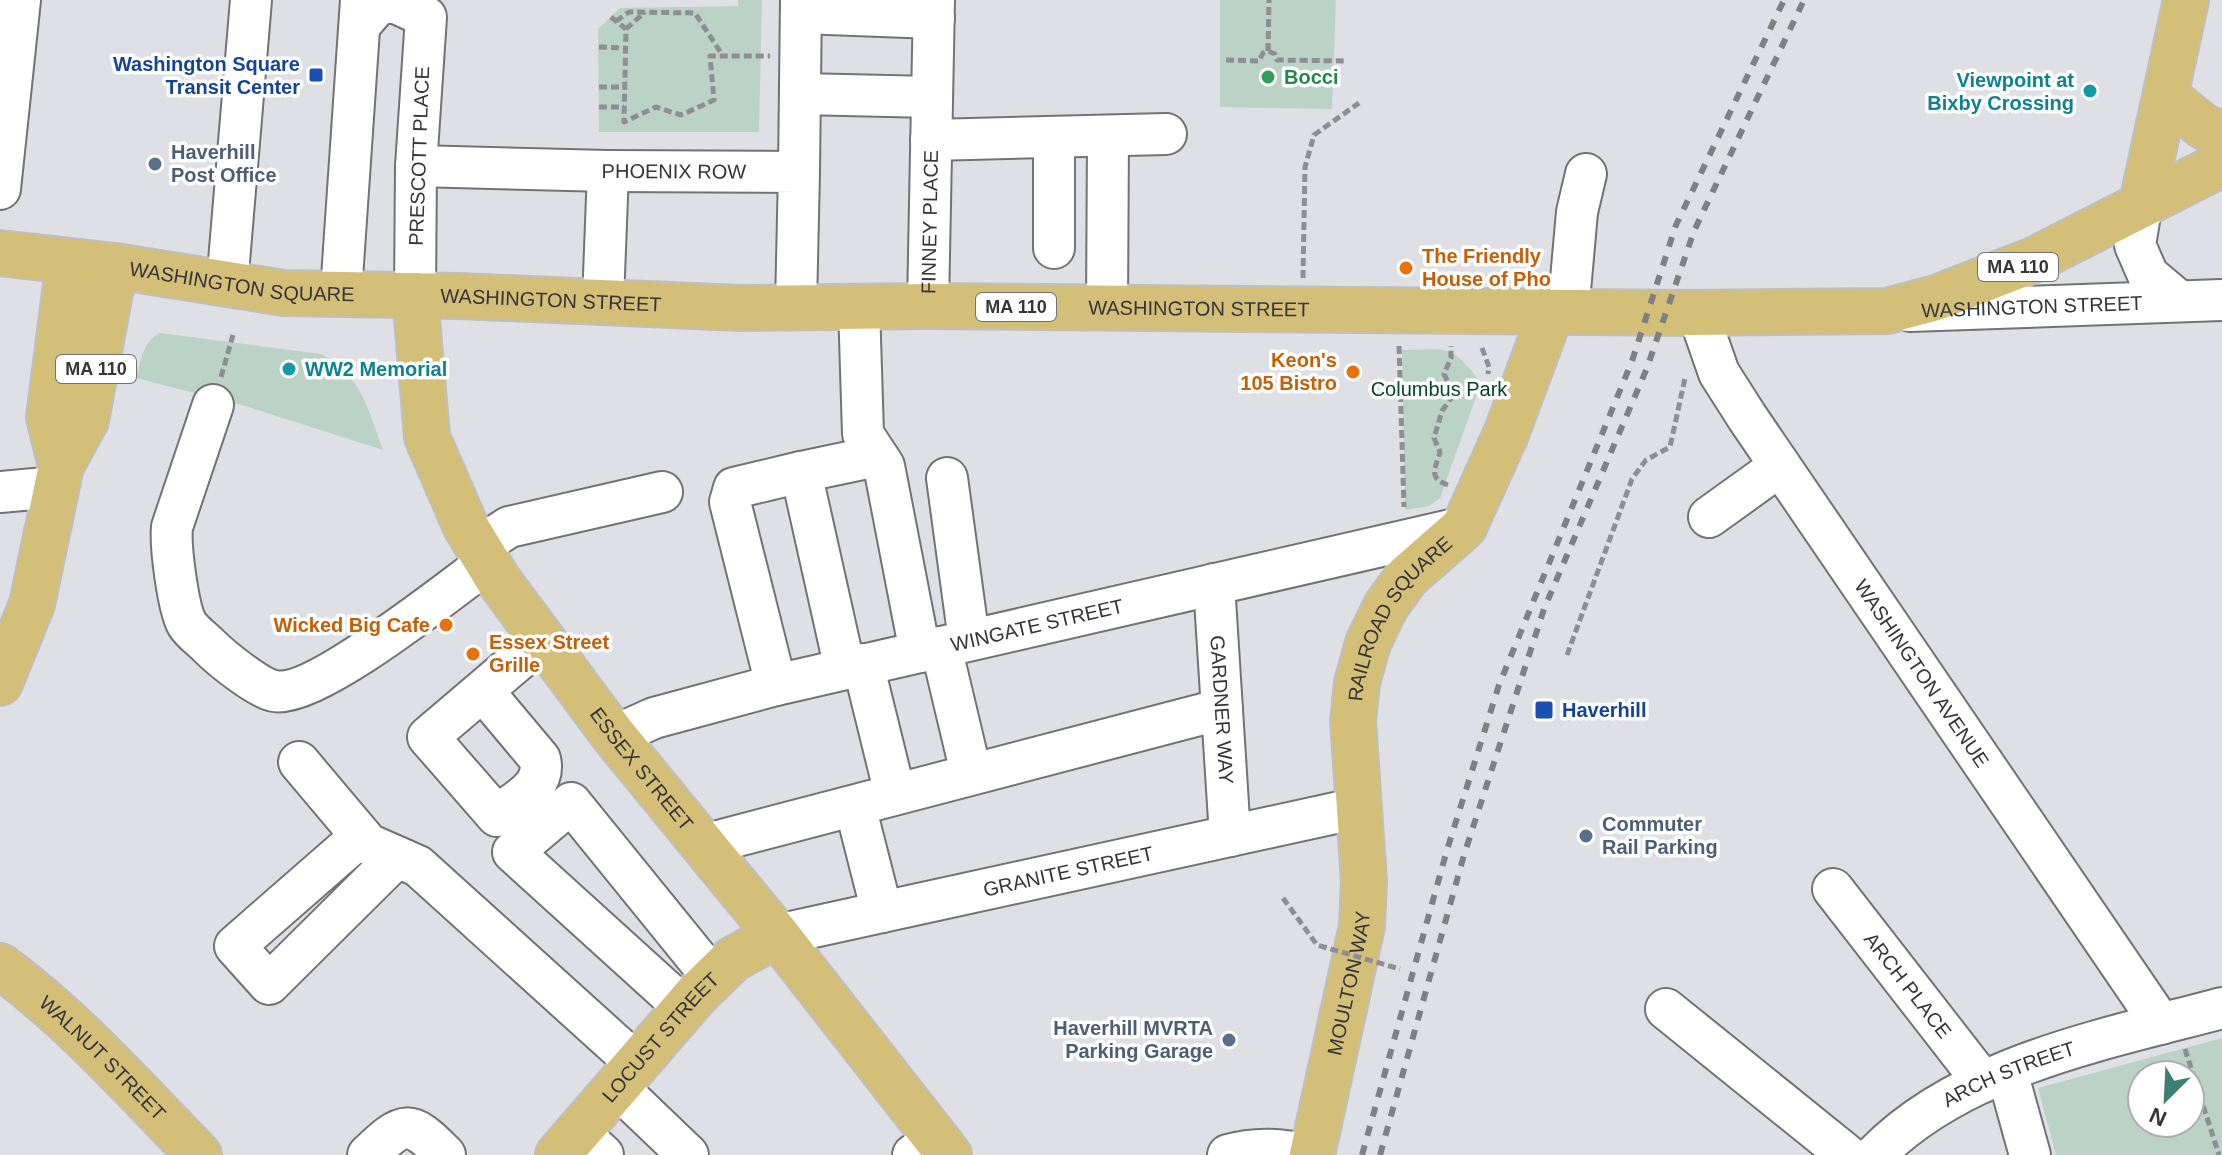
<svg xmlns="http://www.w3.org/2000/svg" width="2222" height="1155" font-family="Helvetica,sans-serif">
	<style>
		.green { fill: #bbd2c7; fill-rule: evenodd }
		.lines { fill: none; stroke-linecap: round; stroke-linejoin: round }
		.minor-casing { stroke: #727277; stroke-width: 44 }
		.major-casing { stroke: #bfbfbf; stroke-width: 48 }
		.path { stroke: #8f8f93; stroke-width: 5; stroke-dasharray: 8 4; stroke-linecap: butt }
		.minor { stroke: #fff; stroke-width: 40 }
		.major { stroke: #d4bf79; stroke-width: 44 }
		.rail { stroke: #808083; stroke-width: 6; stroke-dasharray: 10 10; stroke-linecap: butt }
		.path-bridge { stroke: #8f8f93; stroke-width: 5; stroke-dasharray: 8 4; stroke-linecap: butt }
		.transit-dot { fill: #1a4fb4; stroke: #fff; stroke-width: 3 }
		.leisure-dot { fill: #2e9e5b; stroke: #fff; stroke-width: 3 }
		.culture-dot { fill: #0f9aa8; stroke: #fff; stroke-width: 3 }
		.service-dot { fill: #5c6f8a; stroke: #fff; stroke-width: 3 }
		.food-dot { fill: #e8710a; stroke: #fff; stroke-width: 3 }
		.labels { text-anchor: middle; stroke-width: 7; stroke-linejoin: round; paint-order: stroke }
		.shield { fill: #fff; stroke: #727274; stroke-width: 2 }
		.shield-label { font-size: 18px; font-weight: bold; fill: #363638 }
		.transit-label { font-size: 20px; font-weight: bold; fill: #164399; stroke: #fff; text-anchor: end }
		.leisure-label { font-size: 20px; font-weight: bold; fill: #27864d; stroke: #fff; text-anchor: start }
		.culture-label { font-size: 20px; font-weight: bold; fill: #0d838f; stroke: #fff; text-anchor: end }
		.service-label { font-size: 20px; font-weight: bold; fill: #4e5e75; stroke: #fff; text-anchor: start }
		.street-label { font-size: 20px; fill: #363638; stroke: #fff }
		.food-label { font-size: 20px; font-weight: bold; fill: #c56008; stroke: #fff; text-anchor: start }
		.park-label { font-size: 20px; fill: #03452f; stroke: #fff }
	</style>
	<rect width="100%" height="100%" fill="#dfe0e5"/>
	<!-- green -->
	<g class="green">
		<polygon points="738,0 762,0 759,132 599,132 598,29 620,8 738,6"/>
		<polygon points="1220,0 1336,0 1332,109 1220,107"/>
		<path d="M160,333L321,354C362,376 368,409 383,450L245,406L136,378C141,361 143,340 160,333Z"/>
		<path d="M1402,350C1445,350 1450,342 1478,379L1476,397L1440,498L1429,506L1405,510Z"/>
		<path d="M2222,1038V1155H2056L2038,1088ZM2142,1075H2190V1123H2142Z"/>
	</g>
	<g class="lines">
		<!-- minor casing -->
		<g class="minor-casing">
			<g id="minor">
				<polyline points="801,13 934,18"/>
				<polyline points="360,25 379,3 396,3 426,17 416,166 415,295"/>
				<polyline points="800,94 932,97"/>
				<polyline points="931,140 1166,134"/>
				<path id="s1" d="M416,166L608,171L799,172L796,306"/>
				<polyline points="799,172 801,0"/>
				<polyline points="0,189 20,0"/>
				<polyline points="2142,203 2135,245 2148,275 2179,301"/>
				<polyline points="1054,248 1054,138"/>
				<polyline points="227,285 251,0"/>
				<polyline points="341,293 361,0"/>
				<polyline points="603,301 608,171"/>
				<polyline points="859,306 863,434 884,466 920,652"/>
				<path id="s2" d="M928,306L934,0"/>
				<polyline points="1107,308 1108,137"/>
				<path id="s3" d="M1910,311L2222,300"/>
				<polyline points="1568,313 1577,212 1586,174"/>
				<path id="s4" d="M1698,313L1719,373L1747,417L2161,1024"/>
				<path d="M213,405L172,527C170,546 178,608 187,624C192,632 202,639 209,646C221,658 258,688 274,691C315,699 451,589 488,562"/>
				<polyline points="947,478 969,640"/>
				<polyline points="0,492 56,487"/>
				<polyline points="1709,517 1780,466"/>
				<polyline points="478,547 509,527 662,492"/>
				<path id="s5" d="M1214,584L1230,836"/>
				<polyline points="941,647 971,773"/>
				<polyline points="863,664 895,794"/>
				<polyline points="845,669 801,472 877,456"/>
				<polyline points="776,685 730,502 734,488 801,472"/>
				<path d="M483,691L540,759C547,787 516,800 497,816L428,737L542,640"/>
				<path id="s6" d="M614,736L654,718L776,685L1464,527"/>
				<polyline points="299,762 368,844 418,866 637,1064"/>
				<polyline points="855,806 882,912"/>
				<polyline points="361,836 235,946 269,984 397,857"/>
				<polyline points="703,845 1222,709"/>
				<path id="s7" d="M1833,889L1983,1082"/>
				<path id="s8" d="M777,935L1358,808"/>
				<polyline points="685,1008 513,852 571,803 713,978"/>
				<polyline points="1666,1009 1847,1155"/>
				<polyline points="2007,1072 2030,1155"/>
				<polyline points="617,1087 688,1155"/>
				<polyline points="578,1132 603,1155"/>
				<path d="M368,1155C404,1121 409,1118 445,1155"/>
				<polyline points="913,1155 936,1138"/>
				<path d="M1228,1155C1256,1147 1282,1149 1310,1155"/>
				<path id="s9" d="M1875,1155C1961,1066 2106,1039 2222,1008"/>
			</g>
		</g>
		<!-- major casing -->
		<g class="major-casing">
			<g id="major">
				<polyline points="2166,96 2204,127 2222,134"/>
				<polyline points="2142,203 2186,0"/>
				<path id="s10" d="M0,253L115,266L284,293L459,296L740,308L928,306L1689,313L1887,311L1936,298L2036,259L2222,164"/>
				<path id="s11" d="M415,295L427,437L466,527L499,581L614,736L777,935L949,1155"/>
				<polyline points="61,466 49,417 69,261"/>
				<polyline points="0,683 32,604 61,466 86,420 115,266"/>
				<path id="s12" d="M0,966C74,1020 135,1090 199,1155"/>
				<path id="s13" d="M558,1155L697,994L733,959L777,935"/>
				<path id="s14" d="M1312,1155L1362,926L1364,881L1353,721L1357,683L1368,643L1386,606L1407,577L1464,527L1506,434L1551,313"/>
			</g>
		</g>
		<!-- path -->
		<g class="path">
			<polyline points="611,17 626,29 624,122 656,107 681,115 714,100 710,56 770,56"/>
			<polyline points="616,21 629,12 695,13 723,56"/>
			<polyline points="626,29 645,12"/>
			<polyline points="599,47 625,48"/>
			<polyline points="1268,51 1269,0"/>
			<polyline points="1226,60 1259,61 1263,53 1268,51 1275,54 1277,60 1346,61"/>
			<polyline points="599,87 625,87"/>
			<polyline points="599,107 624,107"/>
			<polyline points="1303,278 1305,167 1314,135 1359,103"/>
			<polyline points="1399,346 1404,507"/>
			<polyline points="1482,348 1489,367 1488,374"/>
			<polyline points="221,377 233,335"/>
			<path d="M1448,485C1427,478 1436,467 1440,452L1434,438L1442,411L1454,394L1444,374L1451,358V346"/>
			<polyline points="1567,655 1632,479 1646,460 1670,447 1685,378"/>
			<polyline points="2185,1049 2219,1155"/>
		</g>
		<!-- minor -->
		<use href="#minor" class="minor"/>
		<!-- major -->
		<use href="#major" class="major"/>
		<!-- rail -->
		<g class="rail">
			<polyline points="1362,1155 1447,850 1499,685 1632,361 1676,225 1784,0"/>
			<polyline points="1380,1155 1464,855 1544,609 1647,368 1694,231 1804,0"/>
		</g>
		<!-- path-bridge -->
		<polyline class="path-bridge" points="1283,898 1317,945 1400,969"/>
	</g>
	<!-- markers -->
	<g class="transit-dot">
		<rect x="308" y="67" width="16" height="16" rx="4"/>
		<rect x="1534" y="700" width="20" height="20" rx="4"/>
	</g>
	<circle class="leisure-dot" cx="1268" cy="77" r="8"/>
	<g class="culture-dot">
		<circle cx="2090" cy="91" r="8"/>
		<circle cx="289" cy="369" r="8"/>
	</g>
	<g class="service-dot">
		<circle cx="155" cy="164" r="8"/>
		<circle cx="1586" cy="836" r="8"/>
		<circle cx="1229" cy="1040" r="8"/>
	</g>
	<g class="food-dot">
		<circle cx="1406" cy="268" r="8"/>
		<circle cx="1353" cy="372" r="8"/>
		<circle cx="446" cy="625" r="8"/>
		<circle cx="473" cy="654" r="8"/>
	</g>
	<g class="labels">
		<!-- shield labels -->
		<g class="shield">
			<rect x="1978" y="253" width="80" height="28" rx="6"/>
			<rect x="976" y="293" width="80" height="28" rx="6"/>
			<rect x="56" y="355" width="80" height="28" rx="6"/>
		</g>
		<g class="shield-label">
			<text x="2018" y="273">MA 110</text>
			<text x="1016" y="313">MA 110</text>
			<text x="96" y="375">MA 110</text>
		</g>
		<!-- transit labels -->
		<g class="transit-label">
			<text x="300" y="71">Washington Square<tspan x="300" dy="23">Transit Center</tspan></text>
			<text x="1562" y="717" text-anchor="start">Haverhill</text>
		</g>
		<!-- leisure labels -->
		<g class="leisure-label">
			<text x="1284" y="84">Bocci</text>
		</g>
		<!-- culture labels -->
		<g class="culture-label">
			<text x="2074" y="87">Viewpoint at<tspan x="2074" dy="23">Bixby Crossing</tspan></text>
			<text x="305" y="376" text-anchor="start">WW2 Memorial</text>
		</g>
		<!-- service labels -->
		<g class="service-label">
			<text x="171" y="159">Haverhill<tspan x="171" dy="23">Post Office</tspan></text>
			<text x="1602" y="831">Commuter<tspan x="1602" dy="23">Rail Parking</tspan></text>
			<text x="1213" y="1035" text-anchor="end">Haverhill MVRTA<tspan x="1213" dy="23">Parking Garage</tspan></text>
		</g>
		<!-- street labels -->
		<g class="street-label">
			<text transform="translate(419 156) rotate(-88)" y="7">PRESCOTT PLACE</text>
			<text dy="7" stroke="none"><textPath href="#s1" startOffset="258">PHOENIX ROW</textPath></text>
			<text dy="7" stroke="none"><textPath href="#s2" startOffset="84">FINNEY PLACE</textPath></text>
			<text dy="7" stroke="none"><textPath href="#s10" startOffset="244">WASHINGTON SQUARE</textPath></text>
			<text dy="7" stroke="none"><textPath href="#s10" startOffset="554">WASHINGTON STREET</textPath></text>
			<text dy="7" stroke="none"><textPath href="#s3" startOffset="122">WASHINGTON STREET</textPath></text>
			<text dy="7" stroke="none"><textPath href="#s10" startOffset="1202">WASHINGTON STREET</textPath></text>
			<text dy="7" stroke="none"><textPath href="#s14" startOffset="556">RAILROAD SQUARE</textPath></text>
			<text dy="7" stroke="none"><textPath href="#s6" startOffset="438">WINGATE STREET</textPath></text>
			<text dy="7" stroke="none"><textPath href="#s4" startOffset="426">WASHINGTON AVENUE</textPath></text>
			<text dy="7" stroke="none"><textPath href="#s5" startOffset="126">GARDNER WAY</textPath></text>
			<text dy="7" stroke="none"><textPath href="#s11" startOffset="540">ESSEX STREET</textPath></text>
			<text dy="7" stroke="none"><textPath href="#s8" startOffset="298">GRANITE STREET</textPath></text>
			<text dy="7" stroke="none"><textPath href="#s14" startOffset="176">MOULTON WAY</textPath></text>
			<text dy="7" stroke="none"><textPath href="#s7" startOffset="122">ARCH PLACE</textPath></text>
			<text dy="7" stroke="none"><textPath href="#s13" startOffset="156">LOCUST STREET</textPath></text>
			<text dy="7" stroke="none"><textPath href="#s12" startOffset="138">WALNUT STREET</textPath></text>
			<text dy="7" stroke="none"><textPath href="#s9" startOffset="158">ARCH STREET</textPath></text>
		</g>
		<!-- food labels -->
		<g class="food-label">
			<text x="1422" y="263">The Friendly<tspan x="1422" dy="23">House of Pho</tspan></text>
			<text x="1337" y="367" text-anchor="end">Keon's<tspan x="1337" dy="23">105 Bistro</tspan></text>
			<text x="430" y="632" text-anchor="end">Wicked Big Cafe</text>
			<text x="489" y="649">Essex Street<tspan x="489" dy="23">Grille</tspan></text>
		</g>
		<!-- park labels -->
		<g class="park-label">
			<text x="1439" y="396">Columbus Park</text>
		</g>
	</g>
	<!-- north arrow -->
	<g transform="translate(2166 1099) rotate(204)"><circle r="38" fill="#ffffff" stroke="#afafaf" stroke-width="2"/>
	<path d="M0-6L14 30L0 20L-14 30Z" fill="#3d8073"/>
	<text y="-12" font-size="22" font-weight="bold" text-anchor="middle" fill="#363638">N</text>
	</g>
</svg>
